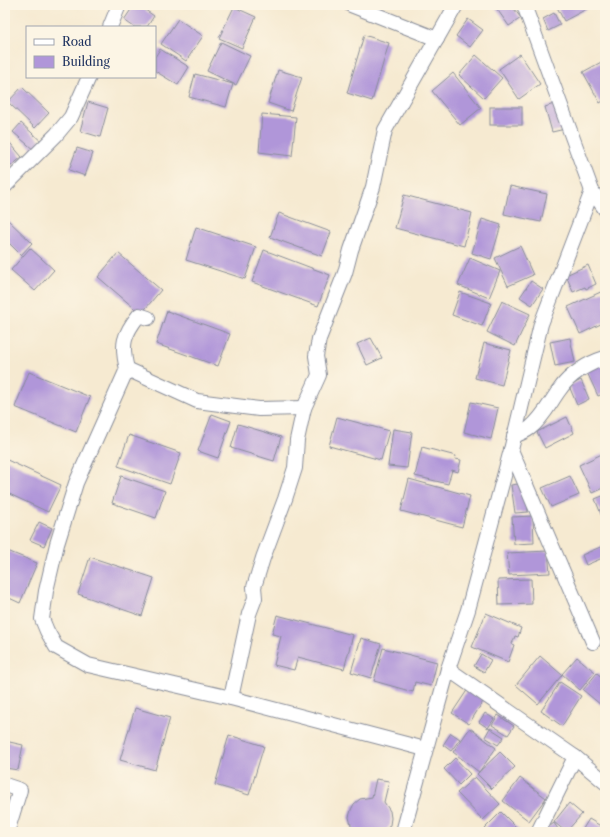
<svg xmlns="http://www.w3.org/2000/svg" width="610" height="837" font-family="'Libre Caslon Text',serif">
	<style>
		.building { fill: #b096d9 }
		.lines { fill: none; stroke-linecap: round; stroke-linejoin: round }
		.minor-casing { stroke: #888c98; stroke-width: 16 }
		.minor { stroke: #fff; stroke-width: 14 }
	</style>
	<rect width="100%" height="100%" fill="#fcf5e5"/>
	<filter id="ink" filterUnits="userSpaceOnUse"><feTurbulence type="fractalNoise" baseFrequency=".025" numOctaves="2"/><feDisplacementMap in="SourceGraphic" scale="8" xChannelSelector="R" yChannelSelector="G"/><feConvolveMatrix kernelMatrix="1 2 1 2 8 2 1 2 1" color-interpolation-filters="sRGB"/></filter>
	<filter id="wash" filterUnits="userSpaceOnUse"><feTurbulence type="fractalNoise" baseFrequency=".012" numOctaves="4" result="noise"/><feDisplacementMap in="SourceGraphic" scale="16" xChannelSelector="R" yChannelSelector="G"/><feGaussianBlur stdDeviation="0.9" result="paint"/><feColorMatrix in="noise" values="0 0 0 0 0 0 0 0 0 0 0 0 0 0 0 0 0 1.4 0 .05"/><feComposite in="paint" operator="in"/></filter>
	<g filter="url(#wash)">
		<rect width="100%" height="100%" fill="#f6ead1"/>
		<g id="blocks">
			<!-- building -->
			<g class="building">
				<polygon points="134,5 138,5 154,16 147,27 134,27 124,20"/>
				<polygon points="494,5 511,5 521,18 509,26"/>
				<polygon points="556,5 594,5 564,21"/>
				<polygon points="234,7 256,17 242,48 219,38"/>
				<polygon points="554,13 560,25 548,31 543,19"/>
				<polygon points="178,19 203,36 186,61 161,44"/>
				<polygon points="468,19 483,30 470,47 456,36"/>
				<polygon points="364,35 389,43 372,101 347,93"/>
				<polygon points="221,42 250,56 236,85 207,71"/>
				<polygon points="160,49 189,67 178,85 155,71 155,57"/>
				<polygon points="520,54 540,84 519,99 499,69"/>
				<polygon points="476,55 502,78 484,98 459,75"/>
				<polygon points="605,60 605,100 600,103 583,72"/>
				<polygon points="278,70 302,77 291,111 268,103"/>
				<polygon points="453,73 481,108 460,125 432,91"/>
				<polygon points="195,74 233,84 226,107 189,97"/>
				<polygon points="22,87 49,113 35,128 8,102"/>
				<polygon points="88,102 108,108 100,137 80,131"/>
				<polygon points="557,103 565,129 552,132 545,107"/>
				<rect x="490" y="107" width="32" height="18"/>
				<polygon points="262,114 296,117 292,156 259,152"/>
				<polygon points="21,123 43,143 35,151 13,132"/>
				<polygon points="5,137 22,157 5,171"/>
				<polygon points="77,148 93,153 85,176 69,170"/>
				<polygon points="510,186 547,194 541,222 504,214"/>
				<polygon points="404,195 472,213 464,246 395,228"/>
				<polygon points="279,213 331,232 322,256 270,237"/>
				<polygon points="6,218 32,243 21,255 5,239"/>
				<polygon points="482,219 501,225 491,259 472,253"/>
				<polygon points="196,227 256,247 245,279 186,260"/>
				<polygon points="520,246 533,275 508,286 495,258"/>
				<polygon points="30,248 54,270 35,291 11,270"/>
				<polygon points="264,250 330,275 318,306 252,282"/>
				<polygon points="118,253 161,290 141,314 98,277"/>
				<polygon points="470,258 500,271 489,298 458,285"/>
				<polygon points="588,265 596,284 586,289 585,287 573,292 566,275"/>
				<polygon points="531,281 543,289 532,305 520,297"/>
				<polygon points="605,290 605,322 580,334 568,307"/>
				<polygon points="460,292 491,303 482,326 452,315"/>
				<polygon points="502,301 530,314 515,346 487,332"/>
				<polygon points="167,311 230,334 218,366 156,344"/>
				<polygon points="371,338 382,358 367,365 357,344"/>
				<polygon points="570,338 575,362 555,366 550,342"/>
				<polygon points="484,343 511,350 502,385 475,378"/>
				<polygon points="605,361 605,393 598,396 586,370"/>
				<polygon points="29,372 90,397 76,432 15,407"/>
				<polygon points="581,380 589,399 577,405 569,386"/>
				<polygon points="471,402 498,408 491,439 464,432"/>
				<polygon points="212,414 231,421 218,458 198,451"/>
				<polygon points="337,417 389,431 381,460 329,446"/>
				<polygon points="567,417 574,433 545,448 537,432"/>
				<polygon points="238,424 281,437 274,461 231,448"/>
				<polygon points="393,429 412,432 407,468 388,466"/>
				<polygon points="129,435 181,453 170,484 118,466"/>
				<polygon points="422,447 456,456 455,459 461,460 458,472 452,470 448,484 415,476"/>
				<polygon points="604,453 605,487 592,493 579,465"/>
				<polygon points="5,459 61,485 48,512 5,492"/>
				<polygon points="121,476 165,491 156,518 112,503"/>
				<polygon points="570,476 579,495 551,507 542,488"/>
				<polygon points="409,479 470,496 462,527 401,511"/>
				<polygon points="525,483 528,512 515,513 511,485"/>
				<polygon points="605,495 605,524 595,499"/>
				<polygon points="533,516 534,543 514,544 512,517"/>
				<polygon points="39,522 52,528 44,546 30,540"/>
				<polygon points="605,545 605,557 586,565 582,555"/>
				<polygon points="5,550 37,563 20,603 5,596"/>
				<polygon points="548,551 550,573 509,575 507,553"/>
				<polygon points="90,557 154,578 142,616 78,594"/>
				<polygon points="531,579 532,604 499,605 498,580"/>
				<polygon points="486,613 521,628 518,637 515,636 512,644 514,645 508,662 472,647"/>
				<polygon points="277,615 353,635 344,669 298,657 294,670 274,665 281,636 272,634"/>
				<polygon points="361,638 381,644 371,678 351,672"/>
				<polygon points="383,648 437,662 431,686 415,682 413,692 374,681"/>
				<polygon points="481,654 491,660 484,672 474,666"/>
				<polygon points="540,656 562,675 538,704 516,685"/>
				<polygon points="577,657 595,672 580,690 562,674"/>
				<polygon points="597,673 605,680 605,700 601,705 583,690"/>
				<polygon points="560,682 581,696 562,726 541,711"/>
				<polygon points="468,689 484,700 469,724 452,713"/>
				<polygon points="135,708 170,718 155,770 120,760"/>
				<polygon points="485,713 494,719 488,728 479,722"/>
				<polygon points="498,715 514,726 508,735 492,725"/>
				<polygon points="470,728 496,748 479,772 453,752"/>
				<polygon points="490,728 504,737 498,745 485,737"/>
				<polygon points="451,733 460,739 451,751 443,745"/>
				<polygon points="229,735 264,746 249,795 215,785"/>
				<polygon points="5,741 23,745 18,770 5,768"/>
				<polygon points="500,752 515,767 492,789 477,774"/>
				<polygon points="455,758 470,774 459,785 444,769"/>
				<polygon points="475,777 500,804 483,820 457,793"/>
				<polygon points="520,778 546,798 529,821 503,801"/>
				<polygon points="376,779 389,781 384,802 390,811 391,818 390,825 385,832 355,832 351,825 349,817 351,810 354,804 360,799 372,797"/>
				<polygon points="569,803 582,814 566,832 554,822"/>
				<polygon points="501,812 521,832 481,832"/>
				<polygon points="589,819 604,828 602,832 581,832"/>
				<polygon points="554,823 560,832 548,832 546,829"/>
			</g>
		</g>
	</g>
	<g filter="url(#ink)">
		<use href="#blocks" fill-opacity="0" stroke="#888c98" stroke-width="1"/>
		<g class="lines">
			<!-- minor casing -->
			<g class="minor-casing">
				<g id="minor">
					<polyline points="351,5 437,39"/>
					<polyline points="524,5 592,191 605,209"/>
					<polyline points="110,27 119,5"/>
					<polyline points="5,186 56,135 71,117 89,77"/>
					<path d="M148,318L139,315C123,335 121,345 127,369L76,483L57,544L46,591L42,619L47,631L56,647L88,665L231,698L425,749"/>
					<polyline points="127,369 197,401 259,409 304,408"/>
					<path d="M514,436C519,434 526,431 530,428C543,418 551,401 560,389C570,374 589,363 605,358"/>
					<polyline points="511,450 593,642"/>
					<polyline points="448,669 575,757 605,782"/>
					<polyline points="231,698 249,614 255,598 254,587 263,558 285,499 295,468 297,440 304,408 319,375 316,356 319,339 345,273 351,250 373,187 385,130 456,5"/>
					<polyline points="5,785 20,790 7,832"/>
					<polyline points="403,832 448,669 468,610 511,450 541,324 592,191"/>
					<polyline points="538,832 575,757"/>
				</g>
			</g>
			<!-- minor -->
			<use href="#minor" class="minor"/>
		</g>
	</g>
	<!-- margin -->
	<rect width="610" height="837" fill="none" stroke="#fcf5e5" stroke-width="20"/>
	<!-- legend -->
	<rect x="26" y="26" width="130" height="52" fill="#fcf5e5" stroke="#a2a6af"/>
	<rect x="34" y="39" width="20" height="6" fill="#ffffff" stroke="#a2a6af"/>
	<text x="62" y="46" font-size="12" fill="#1b2f5e">Road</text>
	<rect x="34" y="56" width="20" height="12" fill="#b096d9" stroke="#a2a6af"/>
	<text x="62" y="66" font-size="12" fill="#1b2f5e">Building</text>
</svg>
